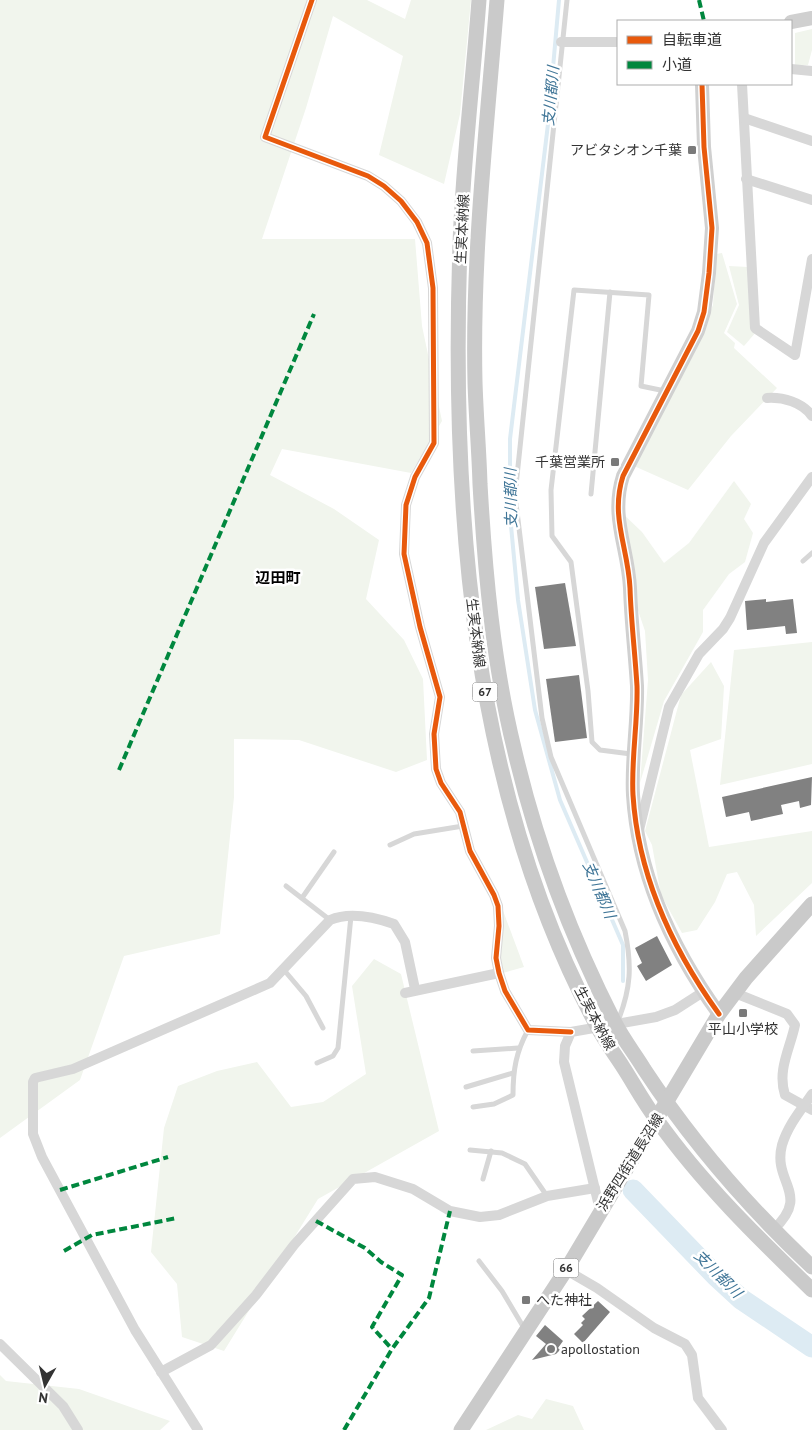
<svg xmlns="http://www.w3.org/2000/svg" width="812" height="1430" font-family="'PT Sans','Noto Sans JP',sans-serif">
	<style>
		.green { fill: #f1f5ed }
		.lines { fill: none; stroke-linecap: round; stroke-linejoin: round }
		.stream { stroke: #ddebf3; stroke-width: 4 }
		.river { stroke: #ddebf3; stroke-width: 21 }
		.building { fill: #818181 }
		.lane { stroke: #d7d7d7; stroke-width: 5 }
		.street { stroke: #d7d7d7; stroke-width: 10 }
		.secondary { stroke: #d0d0d0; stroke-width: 14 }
		.primary { stroke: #cacaca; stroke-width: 15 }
		.quiet { stroke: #00873e; stroke-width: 4; stroke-dasharray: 8 4; stroke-linecap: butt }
		.cycleway-casing { stroke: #fff; stroke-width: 8 }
		.cycleway { stroke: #e8590c; stroke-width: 5 }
		.poi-dot { fill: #7a7a7a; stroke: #fff; stroke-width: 2 }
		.labels { text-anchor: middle; stroke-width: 5; stroke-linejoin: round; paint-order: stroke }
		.shield { fill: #fff; stroke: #707070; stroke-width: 1 }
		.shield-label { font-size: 12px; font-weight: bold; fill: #333 }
		.poi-label { font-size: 14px; fill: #333; stroke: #fff; text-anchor: end }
		.street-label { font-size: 14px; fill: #333; stroke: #fff }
		.water-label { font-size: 15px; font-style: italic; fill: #3f7597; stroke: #fff }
		.neighbourhood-label { font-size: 15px; font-weight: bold; fill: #000; stroke: #fff }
	</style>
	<rect width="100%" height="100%" fill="#fff"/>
	<!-- green -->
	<g class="green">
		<polygon points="0,0 367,0 405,19 411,0 471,0 460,114 444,184 379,155 403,56 333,16 306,108 262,239 415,239 422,326 442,421 411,473 282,449 270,475 334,509 379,540 366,599 404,640 423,679 427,760 396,772 299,740 234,739 234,797 220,934 124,956 80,1080 0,1138"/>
		<polygon points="812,29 812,50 808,65 795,65 795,33"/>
		<polygon points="722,253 737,304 724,333 735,343 734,348 777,388 731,436 688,490 634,466 687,363 713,305 716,254"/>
		<polygon points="729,266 748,267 756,332 744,346 727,332 739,305"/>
		<polygon points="734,481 751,504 744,519 753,533 745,562 729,574 703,610 703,632 664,701 640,783 648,680 645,631 626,575 622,513 642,532 664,563 689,543"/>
		<polygon points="812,642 812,764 720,785 734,650"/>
		<polygon points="711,662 724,686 721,739 690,750 709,847 812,831 812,883 756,936 754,905 737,872 727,874 715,902 697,930 682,933 661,895 652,845 645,831 681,695"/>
		<polygon points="502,908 524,967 503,973 500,962"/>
		<polygon points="374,959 401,974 439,1131 318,1199 224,1351 182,1337 177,1284 151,1252 164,1128 178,1086 217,1071 257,1062 291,1107 323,1102 366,1074 352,986"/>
		<polygon points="0,1375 6,1381 79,1389 170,1421 160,1430 0,1430"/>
		<polygon points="546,1399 573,1406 584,1430 486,1430 518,1415 532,1419"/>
	</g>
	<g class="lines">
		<!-- stream -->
		<polyline class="stream" points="559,0 548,124 510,439 510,515 518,600 535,710 560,800 623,945 623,981"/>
		<!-- river -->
		<polyline class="river" points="633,1190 716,1276 741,1299 812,1347"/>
	</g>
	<!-- building -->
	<g class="building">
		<polygon points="565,583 576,646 544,649 535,587"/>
		<polygon points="766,599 766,602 793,599 797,633 786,634 785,626 747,630 745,601"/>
		<polygon points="579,675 587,738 555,742 546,679"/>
		<polygon points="812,777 811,805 800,808 799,801 781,805 783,814 751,821 749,812 726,817 722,797"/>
		<polygon points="657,936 672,965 646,981 637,966 642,963 635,948"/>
		<polygon points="598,1301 610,1312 583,1343 574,1334 583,1325 581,1323 585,1319 582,1316"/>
		<polygon points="545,1325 563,1341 558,1348 560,1350 556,1354 532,1360 546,1344 536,1336"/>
	</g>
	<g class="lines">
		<!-- lane -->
		<g class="lane">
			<path d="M567,0L515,495L542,718L551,757L625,931C632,966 631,988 618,1021"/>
			<polyline points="591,494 610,292"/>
			<polyline points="803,561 812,553"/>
			<polyline points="631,754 600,750 592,742 588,691 571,562 552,536 551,490 574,290 649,295 641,386 665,391"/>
			<polyline points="390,845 414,834 463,826"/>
			<polyline points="286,886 330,920"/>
			<polyline points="302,898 334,852"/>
			<polyline points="284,970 306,996 323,1028"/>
			<polyline points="473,1051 518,1048"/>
			<polyline points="317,1063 333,1056 338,1048 351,916"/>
			<polyline points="466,1087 513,1073"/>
			<path d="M473,1107L494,1104L513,1095C513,1070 516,1052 528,1030"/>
			<polyline points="470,1150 502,1153 525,1164 547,1196"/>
			<polyline points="483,1179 491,1151"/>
			<polyline points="479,1261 502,1291 524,1328"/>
		</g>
		<!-- street -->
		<g class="street">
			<polyline points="312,0 265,137 368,176 384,186 401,201 417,222 427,243 433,288 434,443 415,477 406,505 404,554 420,627 440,697 434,734 436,769 441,783 460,812 470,851 494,895 498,906 499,926 496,958 499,973 505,991 528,1030 571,1032"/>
			<polyline points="561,42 618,42"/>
			<polyline points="791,69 812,71"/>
			<polyline points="742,84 755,328 795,355 812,259"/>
			<polyline points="744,118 812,141"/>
			<polyline points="746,179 812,200"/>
			<path d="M767,398C783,397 802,402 812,416"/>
			<polyline points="639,830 669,707 699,654 723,629 730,618 764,543 812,477"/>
			<polyline points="405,993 499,973"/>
			<path d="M735,993L787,1014L795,1025C790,1049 777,1070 785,1095L812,1110"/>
			<polyline points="600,1210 564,1062 565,1046 571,1032 656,1017 675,1010 703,992"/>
			<path d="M773,1230C812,1194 772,1183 782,1145C788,1125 801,1110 812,1094"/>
			<polyline points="566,1270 597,1288 654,1328 685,1344 692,1355 698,1398 722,1430"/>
			<polyline points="0,1344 63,1406 78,1430"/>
			<polyline points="161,1372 211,1345 256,1295 294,1245 353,1179 375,1177 413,1189 450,1211 480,1217 499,1215 547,1196 595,1188"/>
			<path d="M198,1430L135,1330L42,1157L33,1134V1082L35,1078L73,1069L270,983L330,920C349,912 374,917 394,924L405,942L415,989"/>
		</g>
		<!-- secondary -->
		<g class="secondary">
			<polyline points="791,22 812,18"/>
			<path d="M702,84L704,147L712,228L709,273L704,312L698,331L623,476C610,517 628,547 630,588C631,620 635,653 637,686C638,722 631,759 633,795C638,875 673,950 719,1014"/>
		</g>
		<!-- primary -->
		<g class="primary">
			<path d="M479,0C473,81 463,162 460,244C451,506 470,790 597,1026C604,1040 614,1053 623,1067C634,1084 644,1103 657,1120C701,1182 757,1237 812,1290"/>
			<path d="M497,0C487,126 472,255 475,382C476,416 479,450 480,484C485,572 493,662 514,748C536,843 571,937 615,1023C623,1039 635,1054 644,1069C692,1142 748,1207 812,1267"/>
			<polyline points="461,1430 566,1270 719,1014 746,978 812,904"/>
		</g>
		<!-- quiet -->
		<g class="quiet">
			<polyline points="699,0 704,21"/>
			<polyline points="119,770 314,314"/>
			<polyline points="60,1190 168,1157"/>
			<polyline points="316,1221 365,1248 381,1262 402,1275 372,1327 392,1349"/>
			<polyline points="64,1251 92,1235 177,1218"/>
			<polyline points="344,1430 392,1349 429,1298 450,1211"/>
		</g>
		<!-- cycleway casing -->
		<g class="cycleway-casing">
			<g id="cycleway">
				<polyline points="312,0 265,137 368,176 384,186 401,201 417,222 427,243 433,288 434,443 415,477 406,505 404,554 420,627 440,697 434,734 436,769 441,783 460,812 470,851 494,895 498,906 499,926 496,958 499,973 505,991 528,1030 571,1032"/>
				<path d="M702,84L704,147L712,228L709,273L704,312L698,331L623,476C610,517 628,547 630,588C631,620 635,653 637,686C638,722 631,759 633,795C638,875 673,950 719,1014"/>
			</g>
		</g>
		<!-- cycleway -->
		<use href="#cycleway" class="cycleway"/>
	</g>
	<!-- markers -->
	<g class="poi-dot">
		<rect x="687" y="145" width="10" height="10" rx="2.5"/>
		<rect x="610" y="457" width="10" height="10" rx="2.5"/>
		<rect x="738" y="1008" width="10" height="10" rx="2.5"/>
		<rect x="521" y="1295" width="10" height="10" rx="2.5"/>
		<circle cx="551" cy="1349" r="5"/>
	</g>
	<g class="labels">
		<!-- shield labels -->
		<g class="shield">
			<rect x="472.5" y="682.5" width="25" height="19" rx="4"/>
			<rect x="553.5" y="1258.5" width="25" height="19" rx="4"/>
		</g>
		<g class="shield-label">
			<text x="485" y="696">67</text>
			<text x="566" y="1272">66</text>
		</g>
		<!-- poi labels -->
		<g class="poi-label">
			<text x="682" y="155">アビタシオン千葉</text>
			<text x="605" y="467">千葉営業所</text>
			<text x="743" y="1034" text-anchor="middle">平山小学校</text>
			<text x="536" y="1305" text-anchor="start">へた神社</text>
			<text x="561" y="1354" text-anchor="start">apollostation</text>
		</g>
		<!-- street labels -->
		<g class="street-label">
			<text transform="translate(462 229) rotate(-87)" y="5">生実本納線</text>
			<text transform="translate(476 633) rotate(83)" y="5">生実本納線</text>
			<text transform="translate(595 1018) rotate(62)" y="5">生実本納線</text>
			<text transform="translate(630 1162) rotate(-58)" y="5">浜野四街道長沼線</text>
		</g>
		<!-- water labels -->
		<g class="water-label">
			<text transform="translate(551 96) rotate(-85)" y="5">支川都川</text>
			<text transform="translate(511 498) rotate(-91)" y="5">支川都川</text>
			<text transform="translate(599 890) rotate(67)" y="5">支川都川</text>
			<text transform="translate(718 1274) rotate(45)" y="5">支川都川</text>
		</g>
		<!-- neighbourhood labels -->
		<g class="neighbourhood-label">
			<text x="278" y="583">辺田町</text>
		</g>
	</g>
	<!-- legend -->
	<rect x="617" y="20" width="175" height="65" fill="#ffffff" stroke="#adadad"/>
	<rect x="627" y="36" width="25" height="8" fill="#e8590c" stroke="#adadad"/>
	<text x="662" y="45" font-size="15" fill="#333333">自転車道</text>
	<rect x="627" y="61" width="25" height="8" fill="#00873e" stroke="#adadad"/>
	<text x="662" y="70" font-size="15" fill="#333333">小道</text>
	<!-- north arrow -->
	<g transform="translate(45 1385) rotate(188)" stroke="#ffffff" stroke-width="4" paint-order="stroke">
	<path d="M0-4L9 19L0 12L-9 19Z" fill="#333333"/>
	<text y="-8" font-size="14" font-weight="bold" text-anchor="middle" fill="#333333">N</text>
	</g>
</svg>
